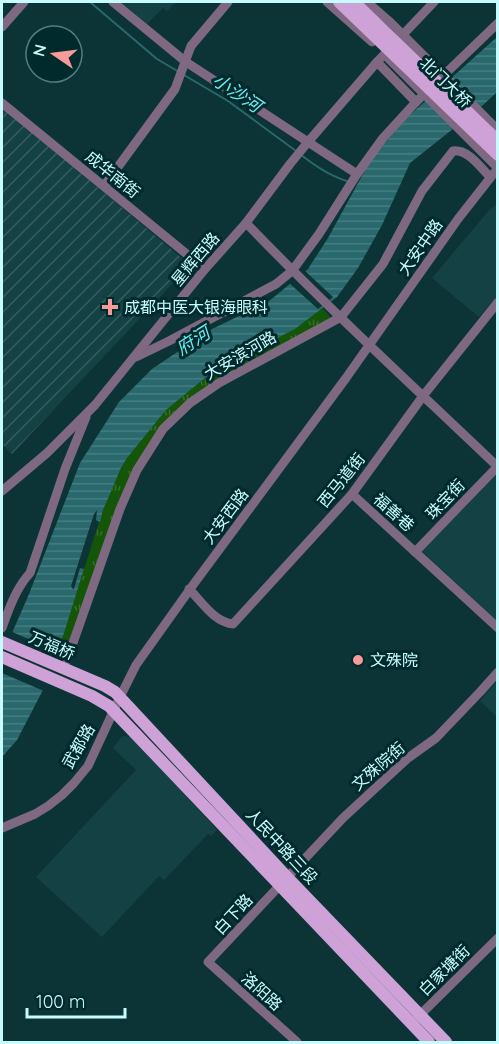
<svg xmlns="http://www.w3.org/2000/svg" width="499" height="1044" font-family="Quicksand,'Noto Sans SC',sans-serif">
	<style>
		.built { fill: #144144 }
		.industrial { fill: url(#industrial-furrows) }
		.park { fill: url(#park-tufts) }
		.water { fill: url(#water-rules) }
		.pier { fill: #0c3436 }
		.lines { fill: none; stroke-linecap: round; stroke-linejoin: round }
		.stream { stroke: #29686c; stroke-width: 2 }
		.minor { stroke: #7e6882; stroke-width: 9 }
		.major { stroke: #cea1d7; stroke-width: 12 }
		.poi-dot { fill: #f59b9a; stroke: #012a2c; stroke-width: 2 }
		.labels { text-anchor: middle; stroke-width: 6; stroke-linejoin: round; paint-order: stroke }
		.street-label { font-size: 16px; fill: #c7fcff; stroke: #012a2c }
		.poi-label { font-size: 16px; fill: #c7fcff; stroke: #012a2c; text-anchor: start }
		.water-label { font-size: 18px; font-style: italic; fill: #68e9f1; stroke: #012a2c }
	</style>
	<defs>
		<pattern id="industrial-furrows" width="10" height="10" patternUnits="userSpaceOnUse" patternTransform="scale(1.5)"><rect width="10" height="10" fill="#144144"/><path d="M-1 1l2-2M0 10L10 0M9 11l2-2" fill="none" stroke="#355d60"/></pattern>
		<pattern id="park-tufts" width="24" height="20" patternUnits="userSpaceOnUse" patternTransform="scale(1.5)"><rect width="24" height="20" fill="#155507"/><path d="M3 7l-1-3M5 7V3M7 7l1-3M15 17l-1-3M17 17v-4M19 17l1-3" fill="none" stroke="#366e2c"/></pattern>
		<pattern id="water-rules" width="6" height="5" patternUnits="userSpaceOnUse" patternTransform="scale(1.5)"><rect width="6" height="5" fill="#29686c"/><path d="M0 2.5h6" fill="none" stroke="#477e82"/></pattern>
	</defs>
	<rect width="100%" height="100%" fill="#0c3436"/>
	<!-- built -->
	<g class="built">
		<polygon points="121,2 176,2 167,11 163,8 147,24"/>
		<polygon points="497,204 497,296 479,317 432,278 490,209"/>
		<polygon points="497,473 497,621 422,551"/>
		<polygon points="497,681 497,717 480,701"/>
		<polygon points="122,736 132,737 217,830 211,836 208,834 164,880 159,876 102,937 36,877 136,770 113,748"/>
	</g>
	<!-- industrial -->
	<polygon class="industrial" points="2,107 190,265 12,454 2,444"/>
	<!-- park -->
	<polygon class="park" points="322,308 332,319 188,403 139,462 67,654 58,650 103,510 115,480 127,458 166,410 205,378 246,354 295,329"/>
	<!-- water -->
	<polygon class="water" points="497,37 497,92 483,105 410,163 382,225 358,268 337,297 295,329 246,354 205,378 166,410 127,458 121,468 103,510 100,522 96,520 97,510 94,514 71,586 73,589 74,589 80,568 84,569 64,633 43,690 17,740 2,757 2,656 29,594 80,463 119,402 152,369 210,330 268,302 308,269 328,238 369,163 401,123"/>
	<!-- pier -->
	<g class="pier">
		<polygon points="304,270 333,297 318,309 288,282"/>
		<polygon points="10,631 58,652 44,691 2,673 2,648"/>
	</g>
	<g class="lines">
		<!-- stream -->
		<g class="stream">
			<polyline points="90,2 157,59 179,72"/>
			<polyline points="184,75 228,101 296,151"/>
			<path d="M300,154C315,166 331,177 350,182"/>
		</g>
		<!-- minor -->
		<g class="minor">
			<polyline points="113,2 186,62 357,174"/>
			<polyline points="327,2 372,42"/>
			<polyline points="367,2 391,23 498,130"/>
			<polyline points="2,27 24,2"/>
			<polyline points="386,56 498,168"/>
			<polyline points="377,62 416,102"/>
			<polyline points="2,103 205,269"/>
			<polyline points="104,186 175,89 191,46 228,2"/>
			<path d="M246,223C327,307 413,386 498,467"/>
			<polyline points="136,357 169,341 276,284 292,271 319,234 357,174 383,138 416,102 498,23"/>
			<polyline points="2,491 47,453 95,405 205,269 246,223 290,164 308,142 377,62 434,2"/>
			<polyline points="352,494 498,628"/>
			<polyline points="415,552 498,466"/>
			<path d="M189,589C202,602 214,622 233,624L352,494L423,396L498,302"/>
			<path d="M2,628C9,609 16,588 30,573L65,469L86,417"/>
			<path d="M67,660L120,509L137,470L163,429L190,403L219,383L341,317L383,264L422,191L453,151C468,149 480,167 490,177"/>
			<polyline points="2,828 35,814 48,806 62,795 74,783 88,766 120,697 136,665 193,585 346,378 458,219 498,168"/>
			<polyline points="416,1019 498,938"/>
			<polyline points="297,1042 208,962 343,818 408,758 436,738 480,692 498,672"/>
		</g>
		<!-- major -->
		<g class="major">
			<polyline points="339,2 498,155"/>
			<polyline points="354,2 498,141"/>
			<polyline points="2,642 105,686 115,692 287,877 446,1042"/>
			<polyline points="2,657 92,696 109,706 429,1042"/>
		</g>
	</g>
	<!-- markers -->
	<g class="poi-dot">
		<path d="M107 298h6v6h6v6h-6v6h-6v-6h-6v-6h6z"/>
		<circle cx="358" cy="660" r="6"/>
	</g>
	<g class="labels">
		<!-- street labels -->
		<g class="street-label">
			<text transform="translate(446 82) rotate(44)" y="6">北门大桥</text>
			<text transform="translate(113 174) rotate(39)" y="6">成华南街</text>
			<text transform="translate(420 247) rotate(-55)" y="6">大安中路</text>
			<text transform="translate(195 259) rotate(-50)" y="6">星辉西路</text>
			<text transform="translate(240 355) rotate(-30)" y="6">大安滨河路</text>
			<text transform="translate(341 480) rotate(-51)" y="6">西马道街</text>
			<text transform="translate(445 499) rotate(-46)" y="6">珠宝街</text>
			<text transform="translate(394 512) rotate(42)" y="6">福善巷</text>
			<text transform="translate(225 516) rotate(-53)" y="6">大安西路</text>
			<text transform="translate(52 645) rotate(23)" y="6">万福桥</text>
			<text transform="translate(78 746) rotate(-60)" y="6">武都路</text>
			<text transform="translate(378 766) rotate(-41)" y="6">文殊院街</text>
			<text transform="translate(282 846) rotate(47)" y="6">人民中路三段</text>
			<text transform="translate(233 914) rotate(-47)" y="6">白下路</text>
			<text transform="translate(444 970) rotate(-45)" y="6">白家塘街</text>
			<text transform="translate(262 991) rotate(42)" y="6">洛阳路</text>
		</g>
		<!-- poi labels -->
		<g class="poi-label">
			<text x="124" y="313">成都中医大银海眼科</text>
			<text x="370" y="666">文殊院</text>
		</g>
		<!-- water labels -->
		<g class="water-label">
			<text transform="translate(237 93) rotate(34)" y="6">小沙河</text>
			<text transform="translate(193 341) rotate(-32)" y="6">府河</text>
		</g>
	</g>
	<!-- border -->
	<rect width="499" height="1044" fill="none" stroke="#c7fcff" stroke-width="6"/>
	<!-- north arrow -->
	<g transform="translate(54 54) rotate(284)"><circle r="28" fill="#012a2c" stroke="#507e80" stroke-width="1.5"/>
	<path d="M0-4.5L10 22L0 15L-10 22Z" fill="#f59b9a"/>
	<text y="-9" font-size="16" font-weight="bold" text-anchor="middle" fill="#c7fcff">N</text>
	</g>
	<!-- scale -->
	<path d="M27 1008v9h98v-9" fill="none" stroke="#c7fcff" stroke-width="3"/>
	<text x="36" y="1008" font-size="18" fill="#c7fcff" stroke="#012a2c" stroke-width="4.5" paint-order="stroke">100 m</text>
</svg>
